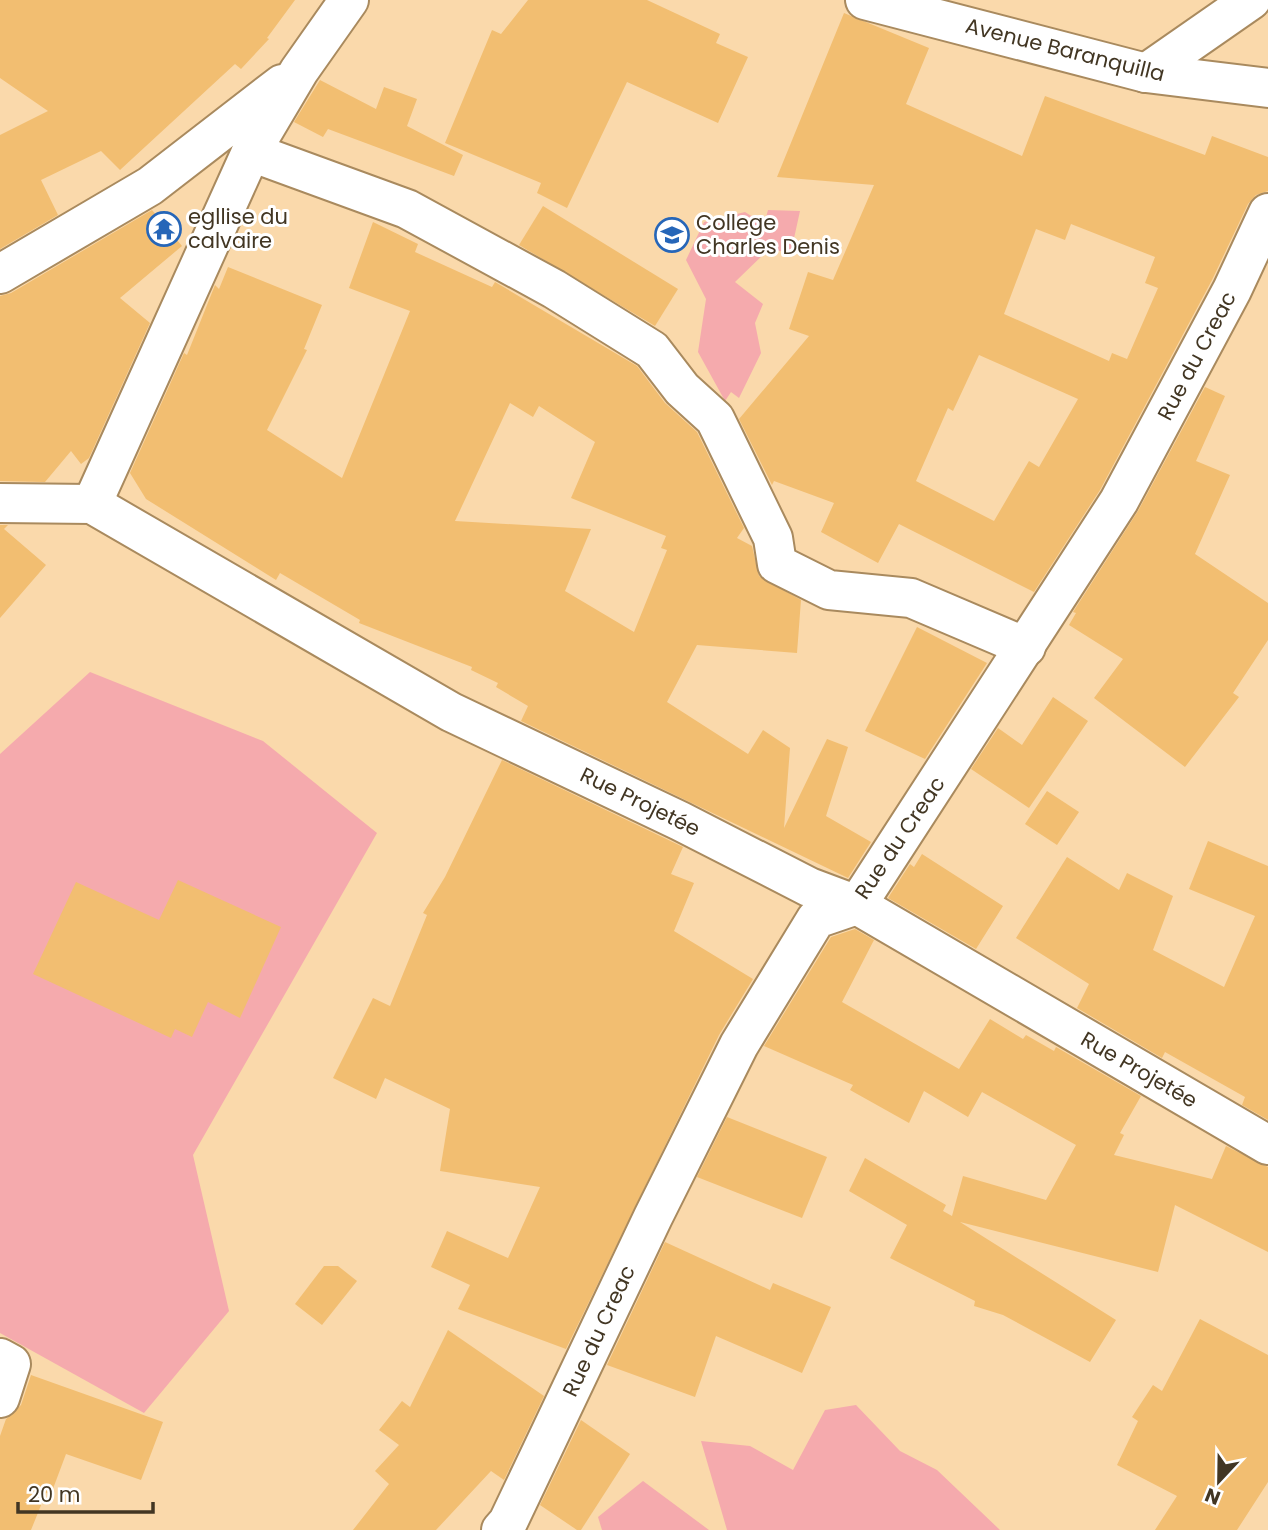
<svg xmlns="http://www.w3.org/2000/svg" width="1268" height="1530" font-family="Poppins,sans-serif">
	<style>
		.green { fill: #f5aaad }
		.building { fill: #f2be71; fill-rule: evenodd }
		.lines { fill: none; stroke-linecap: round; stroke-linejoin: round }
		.street-casing { stroke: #a98a5e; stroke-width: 42 }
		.secondary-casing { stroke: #a98a5e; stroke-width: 42 }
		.street { stroke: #fff; stroke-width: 38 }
		.secondary { stroke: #fff; stroke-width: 38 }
		.labels { text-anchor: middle; stroke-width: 6; stroke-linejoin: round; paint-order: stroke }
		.street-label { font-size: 21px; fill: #423623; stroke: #fff }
		.poi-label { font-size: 21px; fill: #423623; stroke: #fff; text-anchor: start }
	</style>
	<rect width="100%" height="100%" fill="#fad9ab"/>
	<!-- green -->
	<g class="green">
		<polygon points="768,210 800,211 791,252 768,250 735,282 763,304 755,323 761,353 739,398 731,392 725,401 698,352 706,299 686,260 704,222 745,212 764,224"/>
		<polygon points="90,672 263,741 377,833 193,1155 229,1311 144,1413 0,1333 0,754"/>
		<polygon points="856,1405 900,1451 937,1470 1000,1530 727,1530 701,1441 750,1446 793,1470 825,1410"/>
		<polygon points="643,1481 709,1530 602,1530 598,1517"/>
	</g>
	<!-- building -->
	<g class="building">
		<polygon points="0,0 295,0 267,38 269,39 241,69 235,64 120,170 101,151 41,180 58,215 0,249 0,135 48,111 0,78"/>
		<polygon points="528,0 647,0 720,34 716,43 748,57 718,123 627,82 567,208 537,193 541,183 445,143 492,30 501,34"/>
		<path d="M844,13L929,48L906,104L1022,156L1045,96L1205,155L1212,136L1268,157V191L1256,195L1248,204L1212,280L1100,490L1034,592L899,524L878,563L821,532L834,503L774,481L772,485L739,419L809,336L789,329L808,272L833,280L874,185L777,177ZM1071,224L1155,257L1145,283L1158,288L1127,359L1112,353L1109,361L1004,314L1036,229L1065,240ZM979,355L1078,399L1039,467L1029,461L994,521L916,481L948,408L953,411Z"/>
		<polygon points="320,80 376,109 384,87 417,99 407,126 463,155 454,176 328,129 323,137 294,122"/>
		<polygon points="543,206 678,289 655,326 519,245"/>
		<polygon points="152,210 182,246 120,298 150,323 89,458 81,464 71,451 45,482 0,481 0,296 11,293"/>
		<path d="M373,222L418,244L415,252L492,287L495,282L637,366L665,403L697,432L744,528L737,538L752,546L759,576L801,600L797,653L697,645L667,702L748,754L763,730L790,748L784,828L827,739L848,747L826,816L871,842L848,878L521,721L528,706L496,687L498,683L471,670L472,667L359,623L360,620L280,573L276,580L146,499L130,473L184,353L187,355L215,285L219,289L228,267L322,305L304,349L307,350L267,430L342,478L410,311L349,288ZM510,403L533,417L539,406L595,442L571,498L666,536L661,548L667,550L634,632L565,591L591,529L455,521Z"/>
		<polygon points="1205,387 1225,396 1196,461 1230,475 1195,554 1268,603 1268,640 1233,693 1239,697 1185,767 1094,698 1123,659 1069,625 1076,613 1073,612 1138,511"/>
		<polygon points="0,525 8,525 4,529 46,565 0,618"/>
		<polygon points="917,627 987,663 925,759 865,731"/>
		<polygon points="1053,697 1088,721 1029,808 971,769 998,728 1022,745"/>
		<polygon points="502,760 683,847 671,874 694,883 674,931 753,979 719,1035 566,1349 458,1309 470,1285 431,1267 447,1231 508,1258 540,1187 440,1171 450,1109 385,1078 376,1099 333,1078 373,998 390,1006 427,915 423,913 445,877"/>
		<polygon points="1047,791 1079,812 1057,845 1025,824"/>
		<polygon points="1208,841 1268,866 1268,1120 1242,1105 1245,1097 1165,1052 1162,1058 1077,1008 1089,984 1016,938 1067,857 1119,890 1127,873 1173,896 1153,950 1224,987 1255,916 1189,889"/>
		<polygon points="922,854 1003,906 976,949 888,898 910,864 914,867"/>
		<polygon points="178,880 281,927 240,1018 208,1002 192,1037 175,1029 171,1038 33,974 76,882 159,920"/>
		<polygon points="855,929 874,940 842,1002 959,1069 990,1019 1023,1039 1026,1035 1054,1051 1056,1047 1141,1096 1120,1133 1124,1135 1114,1155 1212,1179 1226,1146 1268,1167 1268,1252 1175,1205 1158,1272 960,1222 1116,1320 1090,1362 1003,1315 974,1306 975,1301 890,1258 907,1225 849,1191 865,1158 946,1205 943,1211 952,1216 963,1176 1046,1200 1076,1145 982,1092 968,1117 924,1091 909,1123 850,1090 853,1085 764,1046 831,937"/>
		<polygon points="727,1117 827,1157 802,1218 697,1177"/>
		<polygon points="665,1242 770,1290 773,1283 831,1307 802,1373 716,1336 695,1397 607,1365"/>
		<polygon points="324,1266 338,1266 357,1281 322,1325 295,1304"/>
		<polygon points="1200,1319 1268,1355 1268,1482 1237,1530 1155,1530 1177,1496 1117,1465 1138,1421 1132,1417 1153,1385 1162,1391"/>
		<polygon points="448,1330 544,1396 504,1480 491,1471 436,1530 353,1530 389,1484 375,1471 399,1445 379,1430 402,1401 410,1407"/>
		<polygon points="31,1375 163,1422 141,1480 66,1454 51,1494 46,1493 31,1530 0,1530 0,1436 6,1419 21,1405"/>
		<polygon points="581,1420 630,1454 581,1530 577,1530 540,1505"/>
	</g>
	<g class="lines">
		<!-- street casing -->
		<g class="street-casing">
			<g id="street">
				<polyline points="1146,73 1251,0"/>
				<polyline points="251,152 407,209 554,289 652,350 682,389 715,419 773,538 777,564 829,590 911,598 1026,647"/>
				<polyline points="0,274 150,186 282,84"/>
				<polyline points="0,503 92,504 451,712 680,821 809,887 857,905 1268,1145"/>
				<polyline points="92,504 251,152 299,71 349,0"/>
				<polyline points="0,1358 11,1364 0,1398"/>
				<polyline points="501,1530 508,1522 653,1217 739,1045 816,919 857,905 1119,501 1232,290 1268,213"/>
			</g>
		</g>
		<!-- secondary casing -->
		<g class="secondary-casing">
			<polyline id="secondary" points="865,0 1146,73 1268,88"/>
		</g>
		<!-- street -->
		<use href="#street" class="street"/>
		<!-- secondary -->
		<use href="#secondary" class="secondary"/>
	</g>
	<!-- icons -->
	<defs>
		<g id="temple-ring" transform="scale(1.75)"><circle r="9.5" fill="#fff" stroke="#2666b8" stroke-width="1.5"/><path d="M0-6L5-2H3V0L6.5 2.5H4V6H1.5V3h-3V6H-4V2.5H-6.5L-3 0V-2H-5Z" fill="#2666b8"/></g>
		<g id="school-ring" transform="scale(1.75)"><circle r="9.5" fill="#fff" stroke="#2666b8" stroke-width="1.5"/><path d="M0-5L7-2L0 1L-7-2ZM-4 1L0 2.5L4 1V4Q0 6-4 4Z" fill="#2666b8"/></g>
	</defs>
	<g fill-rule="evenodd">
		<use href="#temple-ring" x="164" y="229"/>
		<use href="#school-ring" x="672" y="235"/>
	</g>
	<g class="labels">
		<!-- street labels -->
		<g class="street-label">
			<text transform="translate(1065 50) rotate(14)" y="7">Avenue Baranquilla</text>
			<text transform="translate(1197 356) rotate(-62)" y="7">Rue du Creac</text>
			<text transform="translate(640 802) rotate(26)" y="7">Rue Projetée</text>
			<text transform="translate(900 838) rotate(-56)" y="7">Rue du Creac</text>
			<text transform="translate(1139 1070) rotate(30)" y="7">Rue Projetée</text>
			<text transform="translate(599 1331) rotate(-65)" y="7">Rue du Creac</text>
		</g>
		<!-- poi labels -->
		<g class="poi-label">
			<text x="188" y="224">egllise du<tspan x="188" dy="24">calvaire</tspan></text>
			<text x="696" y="230">College<tspan x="696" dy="24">Charles Denis</tspan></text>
		</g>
	</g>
	<!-- north arrow -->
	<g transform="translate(1219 1481) rotate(202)" stroke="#ffffff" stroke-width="5" paint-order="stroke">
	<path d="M0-5L12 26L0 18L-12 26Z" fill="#423623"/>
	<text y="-10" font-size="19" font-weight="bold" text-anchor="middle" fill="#423623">N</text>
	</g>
	<!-- scale -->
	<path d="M18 1502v10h135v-10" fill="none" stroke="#423623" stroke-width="3.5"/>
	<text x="28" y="1502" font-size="21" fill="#423623" stroke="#ffffff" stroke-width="5" paint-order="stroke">20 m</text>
</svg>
